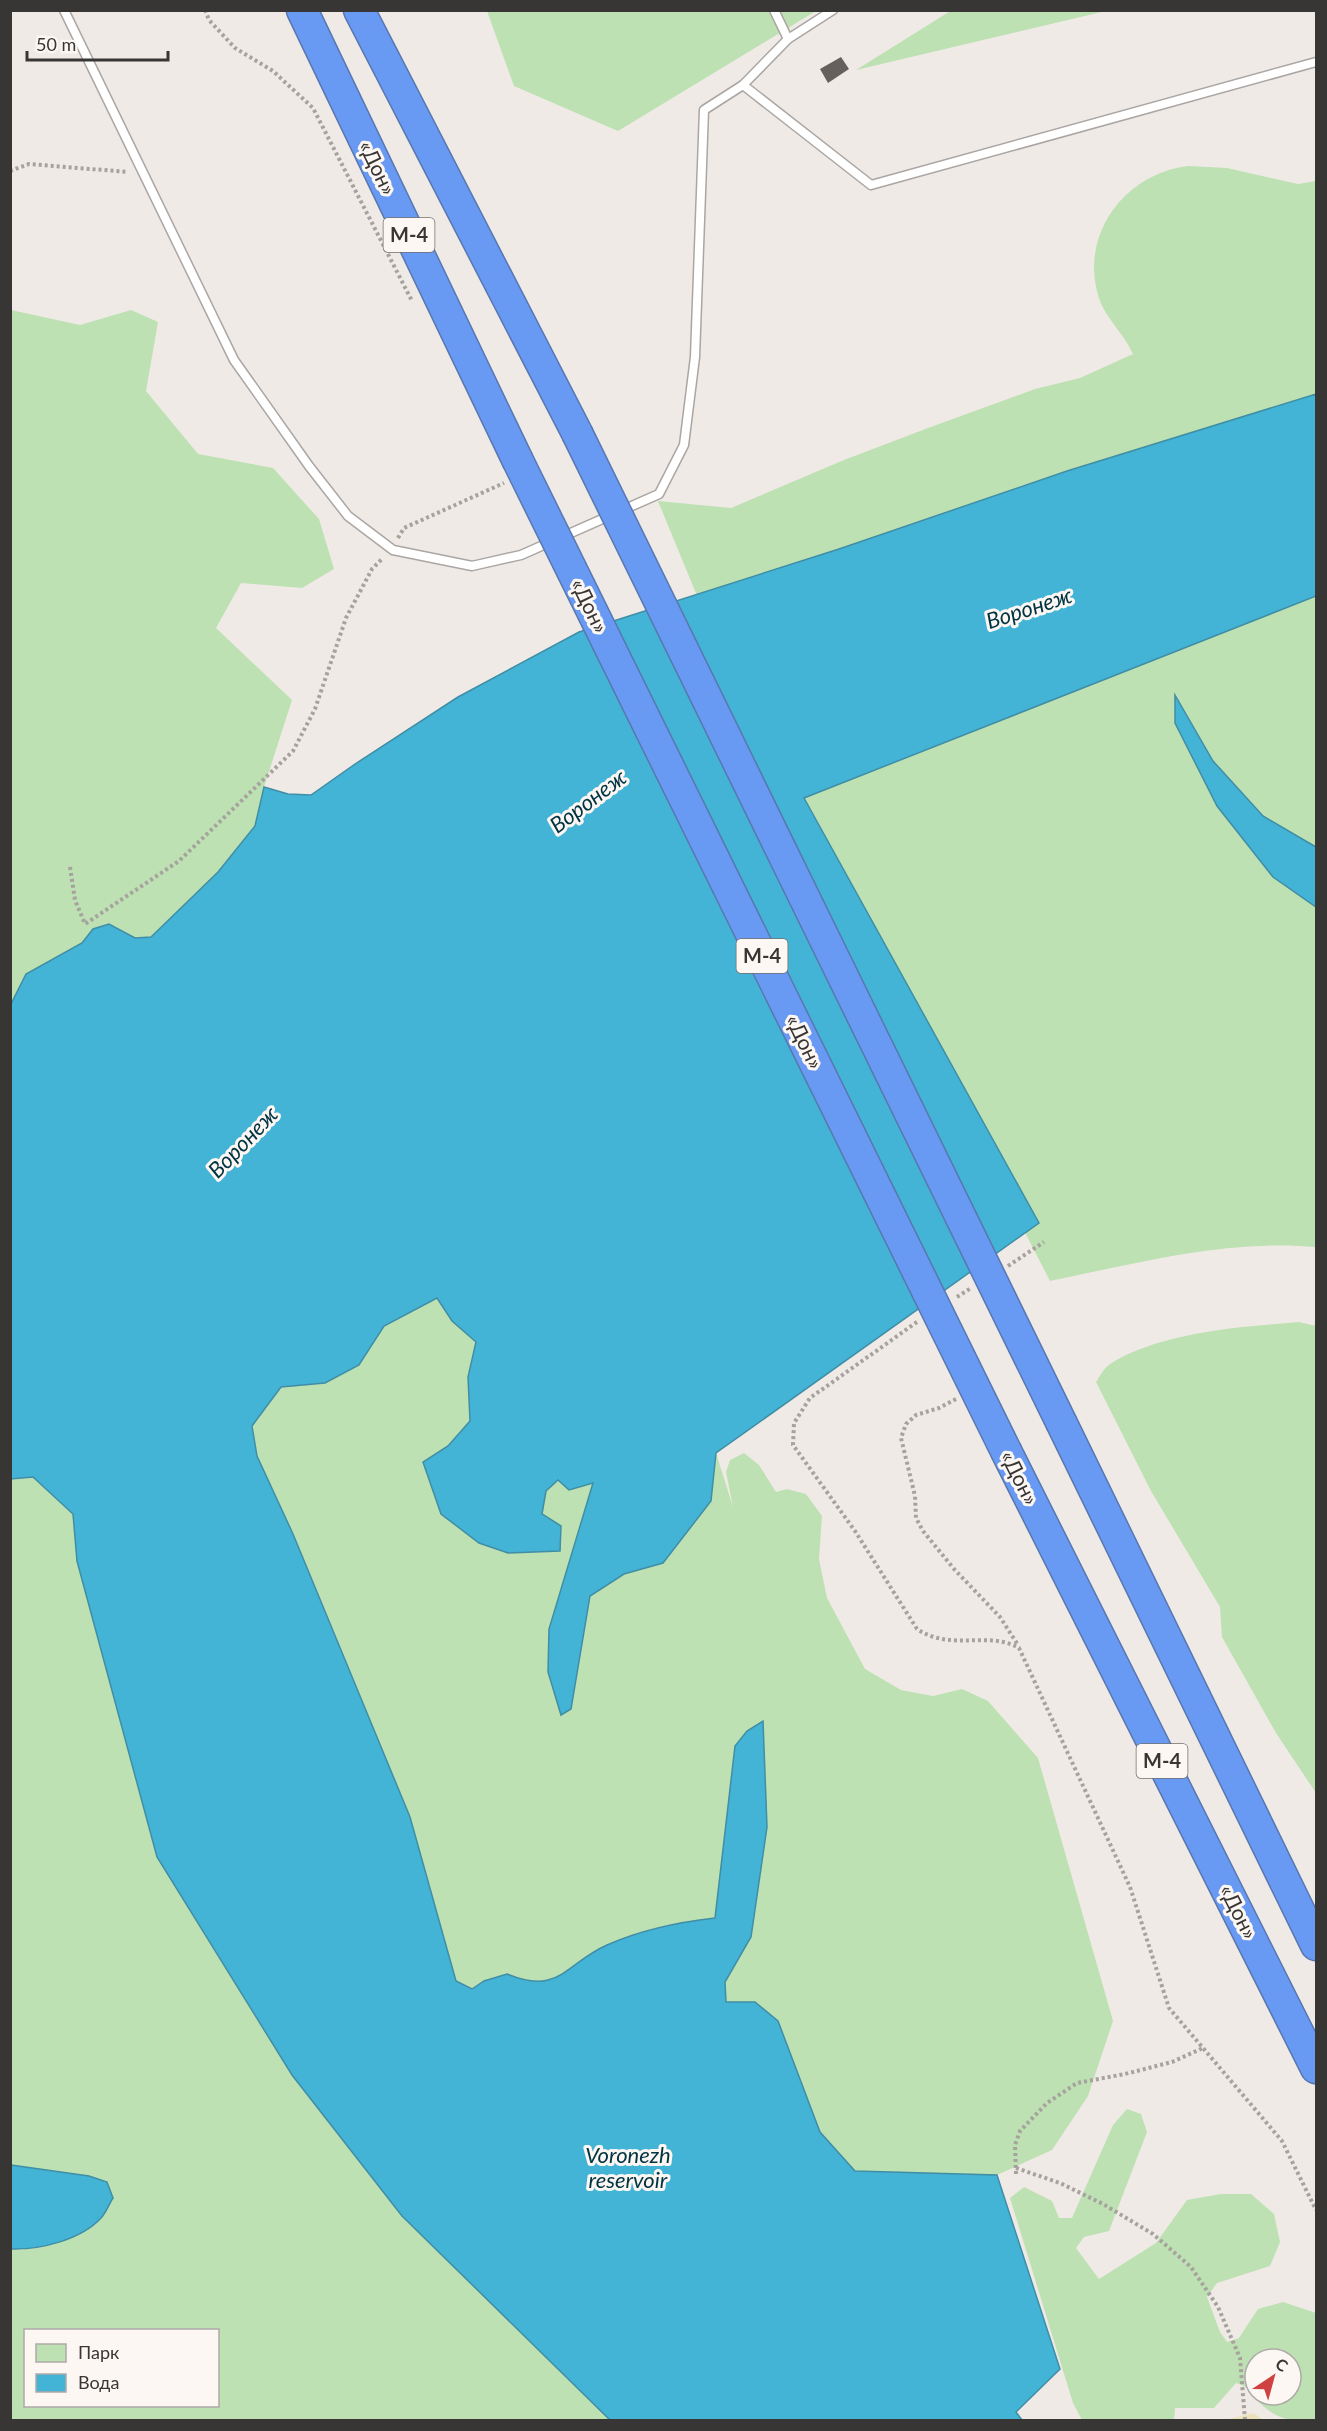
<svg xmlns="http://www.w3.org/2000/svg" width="1327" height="2431" font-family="Lato,sans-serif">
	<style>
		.green { fill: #bde1b2; fill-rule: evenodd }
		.sand { fill: #ebe2bc }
		.water { fill: #43b3d6; stroke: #408ea5; stroke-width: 1.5 }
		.building { fill: #65605d }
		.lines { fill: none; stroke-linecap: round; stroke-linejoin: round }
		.lane-casing { stroke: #aba6a3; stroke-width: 11 }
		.highway-casing { stroke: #5877b0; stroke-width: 33 }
		.path { stroke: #a6a29e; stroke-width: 4; stroke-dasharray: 3 3; stroke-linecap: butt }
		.lane { stroke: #fff; stroke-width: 8 }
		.highway { stroke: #699af3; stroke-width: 30 }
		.highway-bridge-casing { stroke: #5877b0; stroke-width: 33; stroke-linecap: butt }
		.highway-bridge { stroke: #699af3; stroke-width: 30 }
		.labels { text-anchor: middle; stroke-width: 6; stroke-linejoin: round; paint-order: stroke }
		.shield { fill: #fdf7f4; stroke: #73706e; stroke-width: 1.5 }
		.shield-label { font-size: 20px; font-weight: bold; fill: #383634 }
		.street-label { font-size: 21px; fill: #383634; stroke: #fdf7f4 }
		.water-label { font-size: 22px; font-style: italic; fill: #003443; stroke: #fdf7f4 }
	</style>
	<rect width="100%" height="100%" fill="#f0eae6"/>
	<!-- green -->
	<g class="green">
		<polygon points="952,10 1106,10 1106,11 856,70"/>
		<polygon points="487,11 816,11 618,131 514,86"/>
		<path d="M1188,166L1227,168L1298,184L1316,181V1247C1227,1239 1138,1263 1050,1281L695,591L658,501L731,508L844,460L928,428L1035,389L1080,378L1133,354C1123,332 1104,317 1098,295C1080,233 1126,173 1188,166Z"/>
		<polygon points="11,310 80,325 131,310 158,322 146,391 198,454 273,468 319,519 334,569 302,588 241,583 216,628 292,700 264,787 255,826 218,872 151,937 135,938 109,924 93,929 82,943 26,974 11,1006"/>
		<path d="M437,1298L452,1321L476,1342L468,1377L471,1421L448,1446L423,1462L479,1543L508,1553L560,1551L561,1526L542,1514L546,1491L558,1480L593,1483L580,1530L571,1708L590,1596L624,1574L663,1563L711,1501L716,1453L733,1507L726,1472L730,1460L744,1453L759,1465L776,1492L787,1489L806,1494L822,1516L819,1559L827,1598L865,1669L901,1690L933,1696L962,1689L988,1701L1038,1758L1113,2021L1088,2096L1052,2150L997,2175L855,2171L820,2132L778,2021L755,2002H726L725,1982L751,1937L767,1827L763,1721L735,1746L715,1918C679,1922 641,1930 607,1945C566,1963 559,1996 507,1974L484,1981L472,1989L455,1981L410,1817L293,1534L257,1456L252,1426L281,1387L325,1383L359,1365L384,1326Z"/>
		<path d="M1299,1322L1316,1326V1793L1276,1733L1222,1637L1220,1607L1151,1491L1096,1382C1100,1376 1104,1368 1110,1364C1161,1332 1240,1327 1299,1322Z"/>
		<path d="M33,1477L74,1514L77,1561L157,1857L292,2075L402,2216L610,2420H11V2249L23,2250L113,2198L107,2182L89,2176L11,2165L10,1479ZM26,2330H218V2406H26Z"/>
		<path d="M1127,2109L1141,2114L1147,2132L1109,2231L1084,2237L1076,2248L1099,2279L1156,2243L1187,2200L1221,2194H1251L1274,2214L1280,2242L1270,2266L1217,2283L1207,2297L1220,2332L1227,2342L1239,2338L1258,2309L1283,2302L1316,2313V2420C1293,2421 1278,2421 1260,2403C1249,2391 1253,2389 1236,2383L1214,2408H1175L1174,2420H1082L1073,2403L1010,2198L1024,2187L1052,2201L1059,2218H1072L1113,2125ZM1255,2359H1291V2395H1255Z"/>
	</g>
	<!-- sand -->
	<polygon class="sand" points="1254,2413 1263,2420 1225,2420"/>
	<!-- water -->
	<g class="water">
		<path d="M1316,394V596L804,798L1039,1223L716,1453L711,1501L663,1563L624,1574L590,1596L571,1709L561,1715L548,1672L549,1629L593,1483L569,1490L558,1480L546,1491L542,1514L561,1526L560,1551L508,1553L479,1543L441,1514L423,1462L448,1446L470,1421L468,1377L476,1342L452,1321L437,1298L384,1326L359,1365L325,1383L281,1387L252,1426L257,1456L293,1534L410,1817L456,1981L472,1989L484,1981L507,1974C559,1996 566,1963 607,1945C641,1930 679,1922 715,1918L735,1746L747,1731L763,1721L767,1827L751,1937L725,1982L726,2002H755L778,2021L820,2132L855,2171L997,2175L1060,2369L1016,2412L1022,2420H610L402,2216L292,2075L157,1857L77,1561L73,1514L33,1477L11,1479L10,1006L26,974L82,943L93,929L109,924L135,938L151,937L218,872L255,826L264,787L288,794L311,795L358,762L458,697L579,632L839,549L1067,471Z"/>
		<polygon points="1175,695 1213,761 1263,816 1316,847 1316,907 1273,877 1217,806 1175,723"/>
		<path d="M11,2165L89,2176L107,2182L113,2198C109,2204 106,2213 101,2218C81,2240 39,2250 11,2249Z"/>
	</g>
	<!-- building -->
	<polygon class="building" points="841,57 849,69 828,83 820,69"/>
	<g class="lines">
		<!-- lane casing -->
		<g class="lane-casing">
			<g id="lane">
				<polyline points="64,10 234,360 309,466 348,516 393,550 472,566 521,555 659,494 684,445 695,357 704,110 743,85 788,39 833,10"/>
				<polyline points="774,10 788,39"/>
				<polyline points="743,85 871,185 1316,62"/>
			</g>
		</g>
		<!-- highway casing -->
		<g class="highway-casing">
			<g id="highway">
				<polyline points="302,10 517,459"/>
				<polyline points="359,10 577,433"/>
				<polyline points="1062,1424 1316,1945"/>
				<polyline points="1007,1453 1316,2068"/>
			</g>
		</g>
		<!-- path -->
		<g class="path">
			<polyline points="205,10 209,20 235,48 273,71 313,108 412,301"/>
			<polyline points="10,171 29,164 128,172"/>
			<polyline points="398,538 404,528 504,483"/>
			<polyline points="70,867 75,900 85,924 179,861 293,751 315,709 346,618 372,569 383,558"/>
			<polyline points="1008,1266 1044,1242"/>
			<polyline points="957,1297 971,1288"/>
			<path d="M917,1322L810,1398L794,1423L793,1445L855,1531L917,1629C952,1652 988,1630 1019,1648L1130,1887L1169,2008L1282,2141L1316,2210"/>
			<polyline points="956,1399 939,1408 916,1415 906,1424 901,1438 915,1496 916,1518 923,1531 954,1569 1000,1617 1018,1645"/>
			<polyline points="1016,2168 1060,2183 1103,2204 1153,2234 1191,2267 1218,2307 1240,2358 1245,2420"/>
			<polyline points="1016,2174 1015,2145 1020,2131 1047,2103 1077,2083 1125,2074 1172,2062 1203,2048"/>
		</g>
		<!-- lane -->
		<use href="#lane" class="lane"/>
		<!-- highway -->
		<use href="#highway" class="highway"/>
		<!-- highway-bridge casing -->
		<g class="highway-bridge-casing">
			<g id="highway-bridge">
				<polyline points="577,433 1062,1424"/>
				<polyline points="517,459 1007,1453"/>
			</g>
		</g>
		<!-- highway-bridge -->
		<use href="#highway-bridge" class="highway-bridge"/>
	</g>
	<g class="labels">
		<!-- shield labels -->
		<g class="shield">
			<rect x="383.5" y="218" width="51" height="34" rx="4.5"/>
			<rect x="736.5" y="939" width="51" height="34" rx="4.5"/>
			<rect x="1136.5" y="1744" width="51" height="34" rx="4.5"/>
		</g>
		<g class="shield-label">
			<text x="409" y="242">М-4</text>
			<text x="762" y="963">М-4</text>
			<text x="1162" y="1768">М-4</text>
		</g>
		<!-- street labels -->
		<g class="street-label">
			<text transform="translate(377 168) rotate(64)" y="7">«Дон»</text>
			<text transform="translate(589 606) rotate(64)" y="7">«Дон»</text>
			<text transform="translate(804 1042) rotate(64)" y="7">«Дон»</text>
			<text transform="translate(1019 1478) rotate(63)" y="7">«Дон»</text>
			<text transform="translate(1238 1912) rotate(63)" y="7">«Дон»</text>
		</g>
		<!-- water labels -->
		<g class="water-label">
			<text transform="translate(1029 608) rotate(-18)" y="8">Воронеж</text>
			<text transform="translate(588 801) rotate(-37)" y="8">Воронеж</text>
			<text transform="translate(243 1142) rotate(-46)" y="8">Воронеж</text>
			<text x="628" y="2163">Voronezh<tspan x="628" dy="25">reservoir</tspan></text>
		</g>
	</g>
	<!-- border -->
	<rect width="1327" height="2431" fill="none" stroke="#383634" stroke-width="24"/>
	<!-- legend -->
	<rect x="24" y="2329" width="195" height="78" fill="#fdf7f4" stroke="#aeaaa7" stroke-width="1.5"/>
	<rect x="36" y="2344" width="30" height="18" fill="#bde1b2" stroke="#aeaaa7" stroke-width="1.5"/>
	<text x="78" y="2359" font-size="18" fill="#383634">Парк</text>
	<rect x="36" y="2374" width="30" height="18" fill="#43b3d6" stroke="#aeaaa7" stroke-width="1.5"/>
	<text x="78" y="2389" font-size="18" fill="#383634">Вода</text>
	<!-- north arrow -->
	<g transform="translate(1273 2377) rotate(36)"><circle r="28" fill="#fdf7f4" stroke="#aeaaa7" stroke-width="1.5"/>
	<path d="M0-4.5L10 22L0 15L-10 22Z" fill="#d04142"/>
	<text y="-9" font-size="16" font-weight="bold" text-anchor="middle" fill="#383634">С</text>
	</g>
	<!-- scale -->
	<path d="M27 51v9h141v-9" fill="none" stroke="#383634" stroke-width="3"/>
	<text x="36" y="51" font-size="18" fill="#383634" stroke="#fdf7f4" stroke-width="4.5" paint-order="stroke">50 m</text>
</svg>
